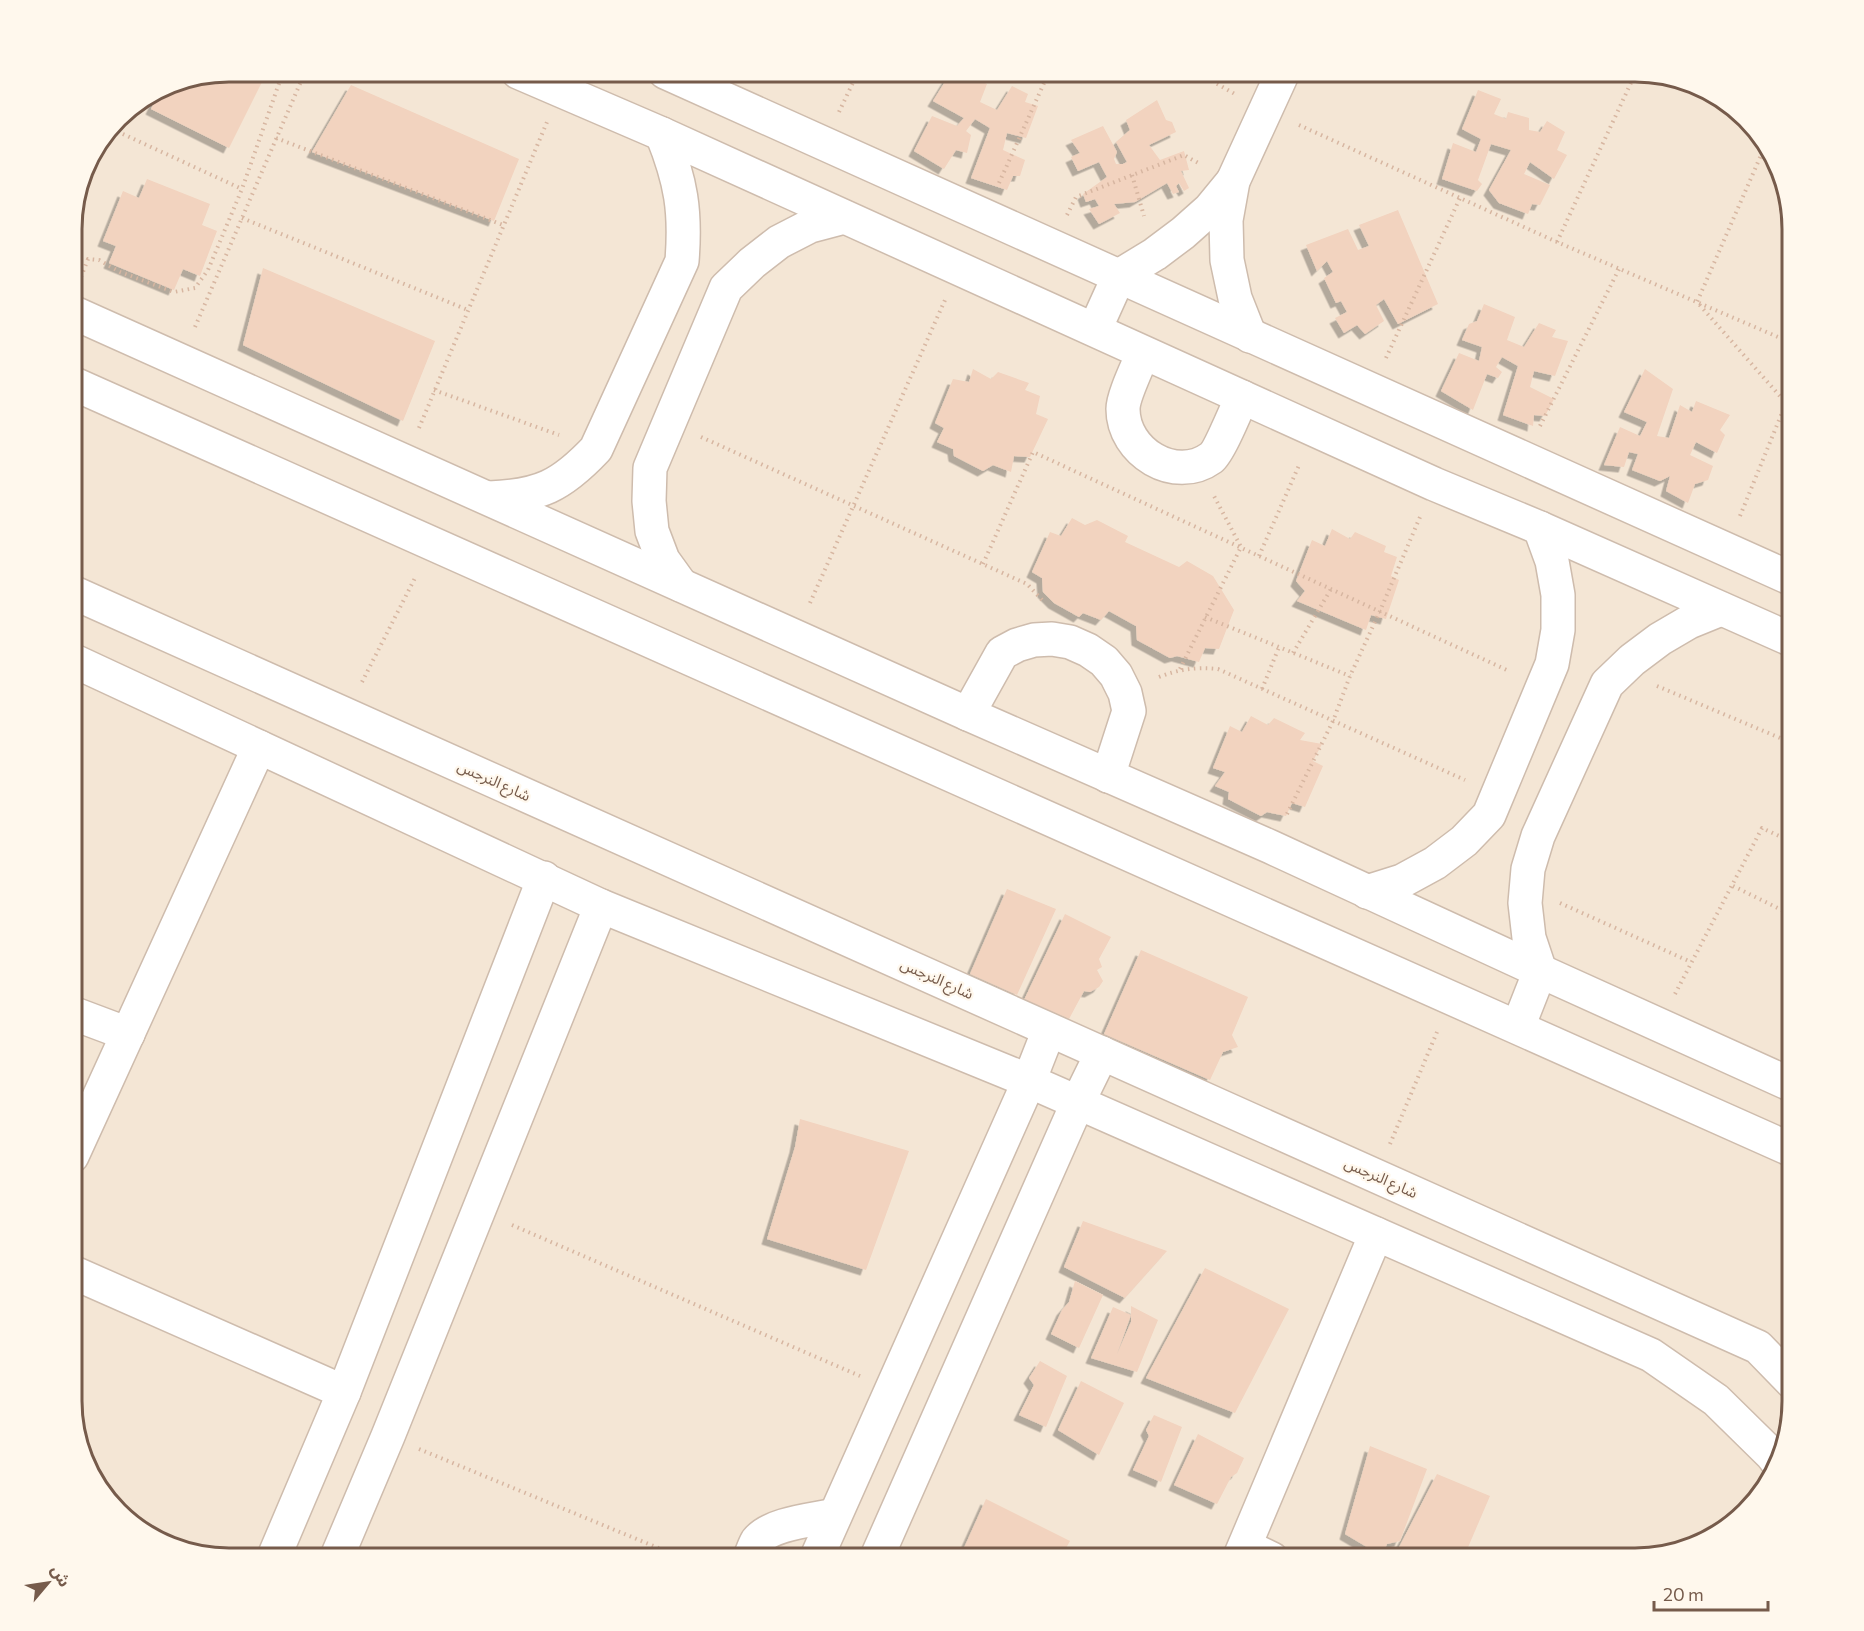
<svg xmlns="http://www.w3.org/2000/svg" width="1864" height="1631" font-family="Commissioner,'Noto Sans Arabic',sans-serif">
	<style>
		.residential { fill: #f4e6d5 }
		.building { fill: #f2d3bf; filter: url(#shadow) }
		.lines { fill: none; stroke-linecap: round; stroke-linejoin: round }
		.street-casing { stroke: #cebcad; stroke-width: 36 }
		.path { stroke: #d7b6a1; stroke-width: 4; stroke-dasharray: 1.5 4.5; stroke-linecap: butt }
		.street { stroke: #fff; stroke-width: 33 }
		.labels { text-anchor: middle; stroke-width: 4.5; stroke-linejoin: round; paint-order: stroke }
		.street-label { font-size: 15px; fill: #765b4b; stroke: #fff8ed }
		.rim { fill: none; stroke: #765b4b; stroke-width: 3 }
	</style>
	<defs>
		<filter id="shadow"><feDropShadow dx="-5.5" dy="5.5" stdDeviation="0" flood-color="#0004"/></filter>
	</defs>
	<rect width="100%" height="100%" fill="#fcf4e7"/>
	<!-- residential -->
	<polygon class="residential" points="229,72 1635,72 1695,84 1746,118 1780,169 1792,229 1792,1412 1780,1462 1746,1513 1695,1547 1635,1559 229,1559 169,1547 118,1513 84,1462 72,1412 72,218 88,160 125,111 169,84"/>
	<!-- building -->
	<g class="building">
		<polygon points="229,72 242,72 262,82 229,148 151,109 160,90 169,84"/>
		<polygon points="951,72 962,72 987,84 980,102 997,110 1012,86 1028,94 1025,102 1038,106 1026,138 1007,133 1003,150 1025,160 1020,176 1013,176 1007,190 971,178 990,128 975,119 966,131 971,135 967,153 956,150 944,169 914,151 932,116 957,126 964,118 933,101"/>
		<polygon points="351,85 519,159 494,221 312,152"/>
		<polygon points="1478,90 1501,99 1494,114 1506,119 1508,112 1529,118 1529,130 1540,132 1547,121 1565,132 1557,150 1567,155 1554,179 1530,162 1524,174 1550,185 1540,205 1532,204 1528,214 1499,203 1489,190 1511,150 1491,144 1478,180 1482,184 1477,191 1442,179 1453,143 1476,152 1481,139 1462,129"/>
		<polygon points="1157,100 1166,120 1172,122 1176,132 1149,145 1160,160 1184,151 1189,170 1181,171 1189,188 1184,191 1179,183 1176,186 1179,192 1173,194 1167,183 1135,202 1114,204 1120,213 1099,224 1089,209 1099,206 1095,199 1086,202 1083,194 1107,177 1099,162 1078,171 1071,157 1080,153 1071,140 1103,126 1117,152 1114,159 1116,164 1123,164 1127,162 1116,142 1130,130 1126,120"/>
		<polygon points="147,179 210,204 202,225 217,231 200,276 183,269 174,290 109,263 116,246 103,241 123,191 139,198"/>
		<polygon points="1398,210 1438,304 1398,324 1384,299 1376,305 1384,321 1365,334 1357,325 1344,333 1335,318 1347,312 1341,301 1336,303 1324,278 1333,272 1327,261 1317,271 1306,245 1348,229 1358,250 1369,246 1359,225"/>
		<polygon points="263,268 435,341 403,421 243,345"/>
		<polygon points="1484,304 1515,317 1507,340 1524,347 1539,323 1556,330 1552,337 1568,341 1555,376 1534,371 1530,387 1554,399 1545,416 1534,415 1533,426 1503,415 1518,366 1502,357 1496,367 1502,372 1498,378 1487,374 1473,410 1441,391 1459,353 1479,361 1482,347 1462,340 1469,324 1477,321"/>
		<polygon points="973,369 991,379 998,372 1029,383 1025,390 1040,396 1036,414 1048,419 1030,457 1014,456 1011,472 993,465 983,471 954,456 953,449 937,442 944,428 935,423 953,379 969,382"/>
		<polygon points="1645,369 1673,389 1657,436 1669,438 1680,405 1692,412 1696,401 1730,415 1720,430 1725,435 1717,453 1696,442 1690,455 1713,466 1708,480 1695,484 1688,503 1666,491 1670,476 1660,481 1632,470 1638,454 1629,452 1624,467 1604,465 1620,427 1640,436 1647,422 1624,412"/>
		<polygon points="1072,518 1085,525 1097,520 1128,536 1125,542 1179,567 1187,561 1213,576 1234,610 1219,649 1205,648 1199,662 1177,656 1170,658 1137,640 1136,626 1109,611 1101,620 1083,613 1079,617 1054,603 1043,592 1042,578 1032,572 1050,532 1061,536"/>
		<polygon points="1332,529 1350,539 1355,532 1386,546 1384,552 1397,557 1391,576 1399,580 1386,619 1371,615 1366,630 1297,601 1305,591 1296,581 1312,540 1325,546"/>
		<polygon points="1251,716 1268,725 1274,718 1305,733 1300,740 1322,744 1313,761 1323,766 1305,807 1292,803 1286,816 1267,812 1261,816 1228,799 1229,792 1215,786 1225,772 1213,768 1230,726 1242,732"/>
		<polygon points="1007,889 1056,909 1017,995 970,974"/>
		<polygon points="1065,914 1111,937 1099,959 1102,967 1097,970 1103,981 1099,987 1090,992 1084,991 1069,1019 1024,1000"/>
		<polygon points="1141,950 1248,997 1232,1035 1238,1047 1223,1052 1210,1080 1104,1034"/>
		<polygon points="800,1119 909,1151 866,1270 767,1239 795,1147"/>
		<polygon points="1083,1221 1167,1251 1125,1298 1064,1267"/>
		<polygon points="1205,1268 1289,1309 1235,1413 1146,1378"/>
		<polygon points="1075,1281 1103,1295 1079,1348 1051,1334 1062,1310 1069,1302"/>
		<polygon points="1131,1306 1158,1320 1137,1372 1091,1358 1113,1307 1131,1315 1117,1354 1131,1322"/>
		<polygon points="1040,1361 1067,1376 1046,1427 1019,1415 1034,1385 1029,1378"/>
		<polygon points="1081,1381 1124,1403 1099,1455 1058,1430"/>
		<polygon points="1154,1415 1182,1427 1161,1482 1133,1470 1149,1436 1146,1430"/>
		<polygon points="1198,1434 1244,1458 1237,1473 1231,1477 1217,1504 1174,1485"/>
		<polygon points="1370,1446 1427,1469 1400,1541 1387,1544 1382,1556 1345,1534"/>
		<polygon points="1437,1474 1490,1496 1463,1559 1393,1559"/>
		<polygon points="986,1499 1070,1541 1060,1559 959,1559"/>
		<polygon points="1099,1548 1132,1558 1132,1559 1094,1559"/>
	</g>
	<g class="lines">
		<!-- street casing -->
		<g class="street-casing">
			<g id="street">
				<polyline points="518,72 662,134 1434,484 1540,528 1792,640"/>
				<polyline points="665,72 1792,579"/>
				<polyline points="72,312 968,714 1271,847 1540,971 1792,1085"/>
				<polyline points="1095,329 1119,276 1155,254 1183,233 1210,209 1233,181"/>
				<polyline points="1250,336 1235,298 1227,260 1226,220 1233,181 1283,72"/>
				<path d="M1143,353C1138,366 1123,396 1123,409C1123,452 1175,484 1211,458C1219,452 1237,408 1242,397"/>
				<polyline points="72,383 1792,1150"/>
				<path d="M489,498C540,496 561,486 596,449L682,261C686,211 681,181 662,134"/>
				<polyline points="681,585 663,560 652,531 649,501 650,468 726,288 752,263 779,242 810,226 844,217"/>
				<polyline points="72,592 1758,1347 1792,1382"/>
				<polyline points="72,660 601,906 1029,1081 1651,1355 1716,1400 1772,1455 1779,1464"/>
				<polyline points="968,714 1002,653 1017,645 1034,640 1052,639 1070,642 1088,650 1104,661 1116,675 1125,693 1129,711 1108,776"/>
				<polyline points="1367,892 1402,881 1435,863 1464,841 1489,815 1552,664 1558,630 1558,595 1552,561 1540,528"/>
				<polyline points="72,1013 128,1034"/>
				<polyline points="1518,1027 1540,971 1529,938 1525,903 1528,869 1538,836 1607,684 1632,660 1660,639 1689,622 1721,609"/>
				<polyline points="72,1156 259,747"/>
				<polyline points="72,1272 344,1392"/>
				<polyline points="1245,1546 1272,1559"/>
				<polyline points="273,1559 344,1392 544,878"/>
				<polyline points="336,1559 388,1436 601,906"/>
				<path d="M749,1559C752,1553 754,1546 757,1541C771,1523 814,1520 835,1515"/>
				<polyline points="816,1559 1029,1081 1049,1030"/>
				<polyline points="876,1559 1078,1102 1102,1053"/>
				<polyline points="1239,1559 1376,1234"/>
			</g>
		</g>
		<!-- path -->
		<g class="path">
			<polyline points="1196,72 1235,94"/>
			<polyline points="839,112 858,72"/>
			<polyline points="1299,125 1557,242 1792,343"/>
			<polyline points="112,129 242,189"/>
			<polyline points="276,138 503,225"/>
			<polyline points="1765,146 1697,302 1786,403 1792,406"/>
			<polyline points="1132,175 1144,216"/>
			<polyline points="83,177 97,149"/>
			<polyline points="999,183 1049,72"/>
			<polyline points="1067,215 1076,197 1184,155 1200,164"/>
			<polyline points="242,218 468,310"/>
			<polyline points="1557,242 1636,72"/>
			<polyline points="81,277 88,259 99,260 120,272 174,292 195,288 208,270 242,189 283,72"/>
			<polyline points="195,327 305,72"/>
			<polyline points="1386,358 1460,198"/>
			<polyline points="434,390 559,435"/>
			<polyline points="1540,426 1619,269"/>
			<polyline points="419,428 547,122"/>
			<polyline points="701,437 1027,584 1044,602"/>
			<polyline points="1740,516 1786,403"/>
			<polyline points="1259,556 1300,463"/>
			<polyline points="983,564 1033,452 1509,671"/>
			<polyline points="810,603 945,300"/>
			<polyline points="1205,617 1350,676"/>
			<polyline points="1293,653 1331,589"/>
			<polyline points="1180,669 1241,547 1214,496"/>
			<path d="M1159,677C1179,669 1196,667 1218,669L1465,780"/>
			<polyline points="362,682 416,576"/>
			<polyline points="1657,686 1792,743"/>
			<polyline points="1262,689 1279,647"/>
			<polyline points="1287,814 1333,721 1350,676 1380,611 1420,517"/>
			<polyline points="1733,886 1792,915"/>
			<polyline points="1560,903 1691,962"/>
			<polyline points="1675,994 1762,828 1792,842"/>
			<polyline points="1390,1144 1437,1032"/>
			<polyline points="512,1225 860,1376"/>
			<polyline points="419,1449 685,1559"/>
		</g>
		<!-- street -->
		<use href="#street" class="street"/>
	</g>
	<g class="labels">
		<!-- street labels -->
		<g class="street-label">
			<text transform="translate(494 781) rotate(24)" y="5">شارع النرجس</text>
			<text transform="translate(937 979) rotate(24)" y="5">شارع النرجس</text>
			<text transform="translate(1381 1178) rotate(24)" y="5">شارع النرجس</text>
		</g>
	</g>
	<!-- crop -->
	<path d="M0 0H1864V1631H0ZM229 82H1635A147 147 0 0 1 1782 229V1401A147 147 0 0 1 1635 1548H229A147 147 0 0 1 82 1401V229A147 147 0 0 1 229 82Z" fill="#fff8ed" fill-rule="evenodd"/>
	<path class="rim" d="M229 82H1635A147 147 0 0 1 1782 229V1401A147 147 0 0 1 1635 1548H229A147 147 0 0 1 82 1401V229A147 147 0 0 1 229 82Z"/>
	<!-- north arrow -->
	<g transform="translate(48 1583) rotate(61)" stroke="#fff8ed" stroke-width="4.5" paint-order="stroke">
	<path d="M0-4.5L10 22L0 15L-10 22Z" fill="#765b4b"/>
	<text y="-9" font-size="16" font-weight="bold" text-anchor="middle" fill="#765b4b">ش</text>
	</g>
	<!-- scale -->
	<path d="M1654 1601v9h114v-9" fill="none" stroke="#765b4b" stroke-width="3"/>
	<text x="1663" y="1601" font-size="18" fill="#765b4b" stroke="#fff8ed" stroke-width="4.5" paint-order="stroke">20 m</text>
</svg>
